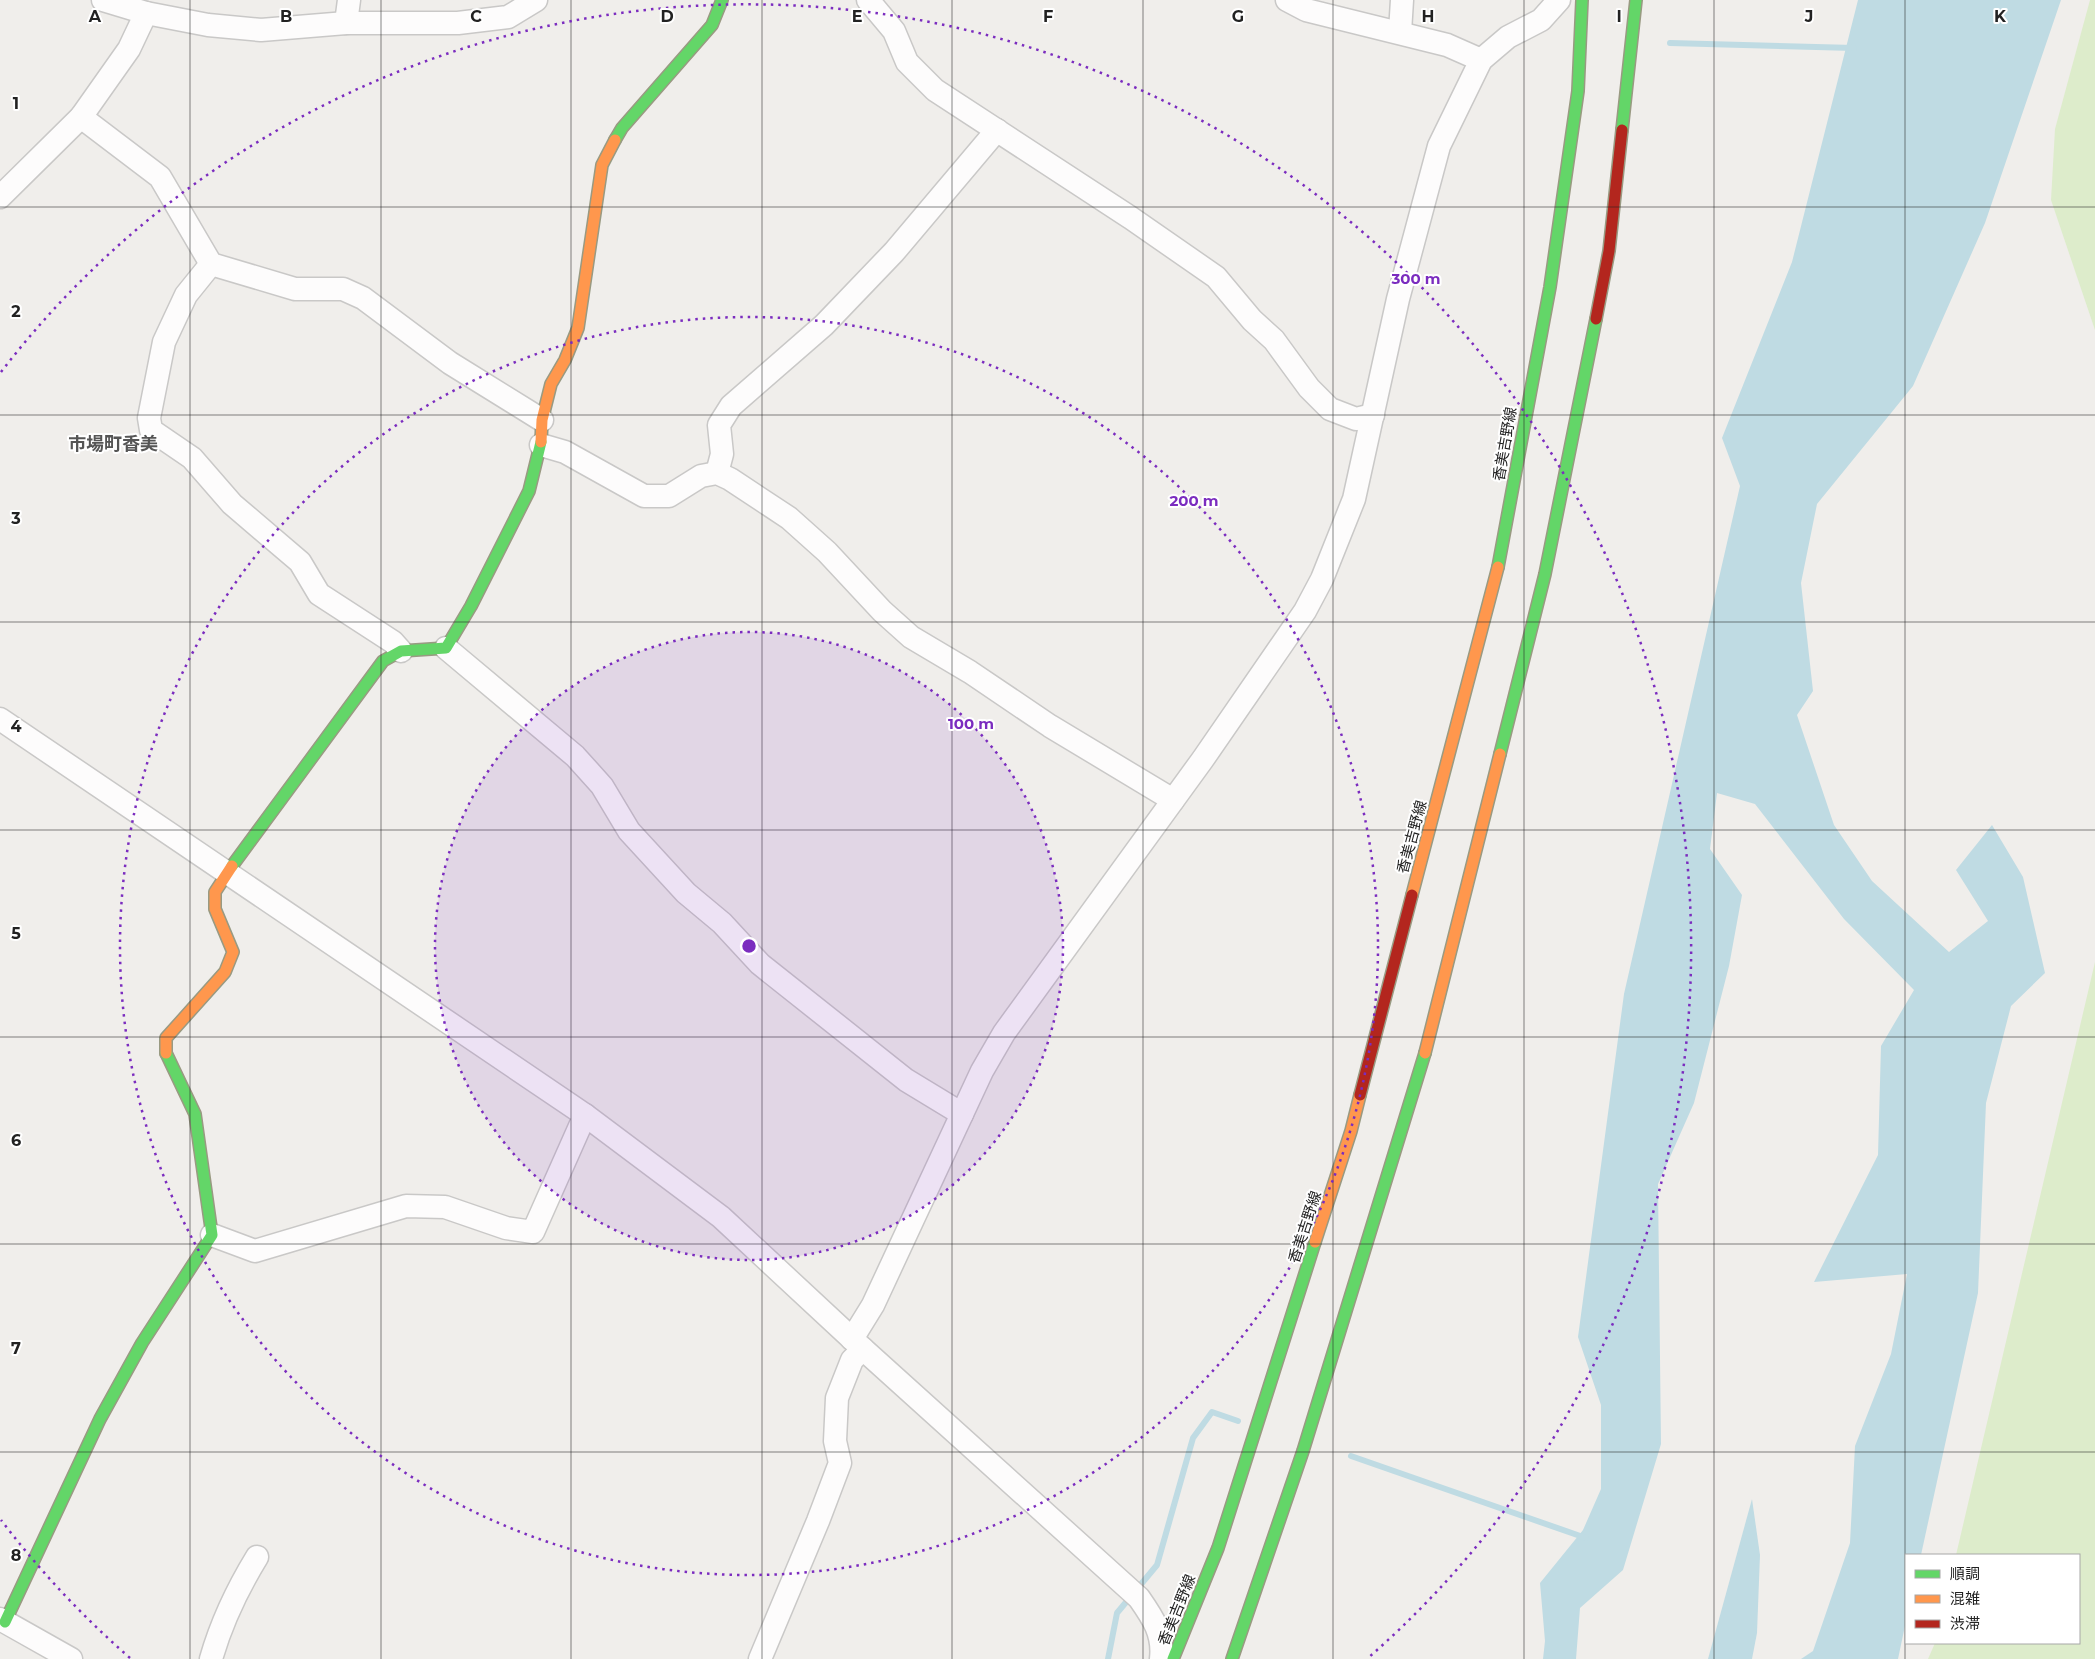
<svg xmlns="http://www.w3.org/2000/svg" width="2095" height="1659" font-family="Montserrat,'Noto Sans JP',sans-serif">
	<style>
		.grass { fill: #ddeccb }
		.water { fill: #bfdbe3 }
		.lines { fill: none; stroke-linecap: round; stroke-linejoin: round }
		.stream { stroke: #bfdbe3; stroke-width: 6 }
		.street-casing { stroke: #c9c8c7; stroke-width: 25 }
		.fast-casing { stroke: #999a82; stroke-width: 14 }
		.slow-casing { stroke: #999a82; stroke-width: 14 }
		.jam-casing { stroke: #999a82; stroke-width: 14 }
		.street { stroke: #fdfcfc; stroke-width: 22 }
		.fast { stroke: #63d668; stroke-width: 11 }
		.slow { stroke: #ff974d; stroke-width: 11 }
		.jam { stroke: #b3261e; stroke-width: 11 }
		.grid { fill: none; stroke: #222; stroke-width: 1; stroke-opacity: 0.55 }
		.ring { fill: none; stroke: #7b2cbf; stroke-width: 2.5; stroke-dasharray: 2.5 5 }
		.labels { text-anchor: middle; stroke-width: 4; stroke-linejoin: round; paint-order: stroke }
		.street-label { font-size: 15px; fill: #222; stroke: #fff }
		.quarter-label { font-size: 18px; font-weight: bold; fill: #555; stroke: #fff }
		.grid-label { font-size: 16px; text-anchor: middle; font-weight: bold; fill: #222; stroke: #fff; stroke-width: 4; stroke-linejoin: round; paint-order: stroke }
		.centre { fill: #7b2cbf; stroke: #fff; stroke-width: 2.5 }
		.ring-label { font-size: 15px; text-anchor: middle; font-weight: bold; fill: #7b2cbf; stroke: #fff; stroke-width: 4; stroke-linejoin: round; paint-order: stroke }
	</style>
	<rect width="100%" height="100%" fill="#f0eeeb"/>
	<!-- grass -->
	<g class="grass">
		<polygon points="2090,0 2095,0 2095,330 2051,200 2055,129"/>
		<polygon points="2095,962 2095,1659 1928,1659 1935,1643 2079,1643 2079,1555 1956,1555"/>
	</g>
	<!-- water -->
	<g class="water">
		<polygon points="1858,0 2061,0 1985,223 1913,386 1817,504 1801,583 1813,691 1797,715 1834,825 1872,881 1949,952 1988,921 1956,870 1992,825 2023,877 2045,973 2011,1006 1986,1103 1978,1293 1921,1555 1906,1555 1906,1621 1898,1659 1801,1659 1813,1651 1850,1543 1855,1446 1891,1354 1907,1274 1814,1282 1878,1155 1881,1046 1914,990 1844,919 1755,804 1717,793 1710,849 1742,895 1729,966 1694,1103 1658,1184 1661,1444 1623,1570 1580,1608 1576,1659 1543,1659 1545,1641 1540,1583 1583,1530 1601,1489 1601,1405 1578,1337 1624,994 1740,486 1722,438 1792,262"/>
		<polygon points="1752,1499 1760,1555 1757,1633 1752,1659 1708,1659"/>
	</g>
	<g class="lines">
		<!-- stream -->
		<g class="stream">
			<polyline points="1670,43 1854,48"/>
			<polyline points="1351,1456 1586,1538"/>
			<polyline points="1108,1659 1117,1613 1157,1565 1193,1438 1212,1412 1238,1421"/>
		</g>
		<!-- street casing -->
		<g class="street-casing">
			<g id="street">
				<polyline points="103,0 146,13 208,25 261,30 346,23 458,23 508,17 536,0"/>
				<polyline points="868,0 894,31 907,62 935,90 1131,218 1216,277 1252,320 1274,340 1309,388 1330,409 1356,419 1373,415"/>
				<polyline points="1287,0 1306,10 1447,45 1481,60"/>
				<polyline points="346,23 349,0"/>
				<polyline points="1400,32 1402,0"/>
				<polyline points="81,117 160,177 211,264 295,289 343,289 363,298 450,363 542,420"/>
				<polyline points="0,197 81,117 129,49 146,13"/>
				<polyline points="211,264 186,295 164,342 149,418 151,430 192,458 232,504 300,562 319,594 393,642 401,651"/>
				<polyline points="541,445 565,452 644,496 669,496 701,476 717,473 730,479 789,518 827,552 882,611 911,637 970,672 1050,726 1173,800"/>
				<polyline points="717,473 722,454 719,425 731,406 824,325 894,252 997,130"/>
				<polyline points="446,648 575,756 602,786 629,831 686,893 722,923 760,964 906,1080 962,1114"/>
				<path d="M0,719L585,1115L721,1217L863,1349L1139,1598C1153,1618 1164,1634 1161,1659"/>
				<polyline points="212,1235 255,1251 406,1206 445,1207 506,1228 533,1232 585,1115"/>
				<polyline points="852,1339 873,1305 982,1071 1004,1033 1203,759 1305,611 1322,579 1354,499 1398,299 1439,146 1481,60 1508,37 1541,20 1559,0"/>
				<polyline points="0,1619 71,1659"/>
				<path d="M211,1659C221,1624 238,1588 257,1557"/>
				<polyline points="760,1659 818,1521 840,1463 835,1441 837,1398 852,1360 863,1349"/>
			</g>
		</g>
		<!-- fast casing -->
		<g class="fast-casing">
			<g id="fast">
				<polyline points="1622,130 1636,0"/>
				<polyline points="615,140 622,128 712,25 722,0"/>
				<polyline points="1498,567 1550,287 1578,91 1582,0"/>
				<polyline points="1500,754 1545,574 1596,319"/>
				<polyline points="232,866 383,661 401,651 446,648 471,606 529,491 541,442"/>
				<polyline points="5,1622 100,1419 142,1343 212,1235 195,1114 166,1053"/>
				<polyline points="1173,1659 1218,1548 1315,1242"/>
				<polyline points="1232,1659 1303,1451 1425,1053"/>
			</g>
		</g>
		<!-- slow casing -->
		<g class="slow-casing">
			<g id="slow">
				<polyline points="541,442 542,420 551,384 565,360 578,328 602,165 615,140"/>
				<polyline points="1412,895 1498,567"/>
				<polyline points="166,1053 166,1038 225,972 233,952 215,909 215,892 232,866"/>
				<polyline points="1425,1053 1500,754"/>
				<polyline points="1315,1242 1351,1131 1360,1095"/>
			</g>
		</g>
		<!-- jam casing -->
		<g class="jam-casing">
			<g id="jam">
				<polyline points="1596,319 1609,251 1622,130"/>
				<polyline points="1360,1095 1412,895"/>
			</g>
		</g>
		<!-- street -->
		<use href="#street" class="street"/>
		<!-- fast -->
		<use href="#fast" class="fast"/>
		<!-- slow -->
		<use href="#slow" class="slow"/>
		<!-- jam -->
		<use href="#jam" class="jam"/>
	</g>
	<!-- grid -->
	<path class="grid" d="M190,0V1659M381,0V1659M571,0V1659M762,0V1659M952,0V1659M1143,0V1659M1333,0V1659M1524,0V1659M1714,0V1659M1905,0V1659M0,207H2095M0,415H2095M0,622H2095M0,830H2095M0,1037H2095M0,1244H2095M0,1452H2095"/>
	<!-- distance rings -->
	<circle cx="749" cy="946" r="314" fill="#7b2cbf" fill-opacity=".12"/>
	<g class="ring">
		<circle cx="749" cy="946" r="314"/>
		<circle cx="749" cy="946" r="629"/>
		<path d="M130 1658A943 943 0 0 1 1 1520M1 372A943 943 0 1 1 1368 1658"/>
	</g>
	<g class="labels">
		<!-- street labels -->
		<g class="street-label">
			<text transform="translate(1505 444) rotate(-80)" y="5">香美吉野線</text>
			<text transform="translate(1412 837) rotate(-75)" y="5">香美吉野線</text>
			<text transform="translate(1305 1227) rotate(-72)" y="5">香美吉野線</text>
			<text transform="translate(1177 1610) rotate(-68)" y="5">香美吉野線</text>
		</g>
		<!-- quarter labels -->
		<g class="quarter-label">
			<text x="113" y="450">市場町香美</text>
		</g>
	</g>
	<g class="grid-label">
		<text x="95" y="22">A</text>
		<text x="286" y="22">B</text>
		<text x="476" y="22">C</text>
		<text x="667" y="22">D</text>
		<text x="857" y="22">E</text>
		<text x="1048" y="22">F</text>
		<text x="1238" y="22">G</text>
		<text x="1428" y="22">H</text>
		<text x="1619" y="22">I</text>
		<text x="1809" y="22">J</text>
		<text x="2000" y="22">K</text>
		<text x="16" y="109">1</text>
		<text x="16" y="317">2</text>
		<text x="16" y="524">3</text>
		<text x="16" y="732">4</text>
		<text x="16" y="939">5</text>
		<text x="16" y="1146">6</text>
		<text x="16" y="1354">7</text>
		<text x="16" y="1561">8</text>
	</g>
	<circle cx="749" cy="946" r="8" class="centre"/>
	<g class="ring-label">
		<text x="1416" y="284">300 m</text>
		<text x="1194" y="506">200 m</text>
		<text x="971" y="729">100 m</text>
	</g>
	<!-- legend -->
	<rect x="1905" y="1554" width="175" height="90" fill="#ffffff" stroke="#a7a7a7"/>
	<rect x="1915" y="1570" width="25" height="8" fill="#63d668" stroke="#a7a7a7"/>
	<text x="1950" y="1579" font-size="15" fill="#222222">順調</text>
	<rect x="1915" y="1595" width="25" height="8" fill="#ff974d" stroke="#a7a7a7"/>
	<text x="1950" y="1604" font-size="15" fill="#222222">混雑</text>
	<rect x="1915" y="1620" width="25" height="8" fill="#b3261e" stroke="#a7a7a7"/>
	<text x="1950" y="1629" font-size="15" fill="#222222">渋滞</text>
</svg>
